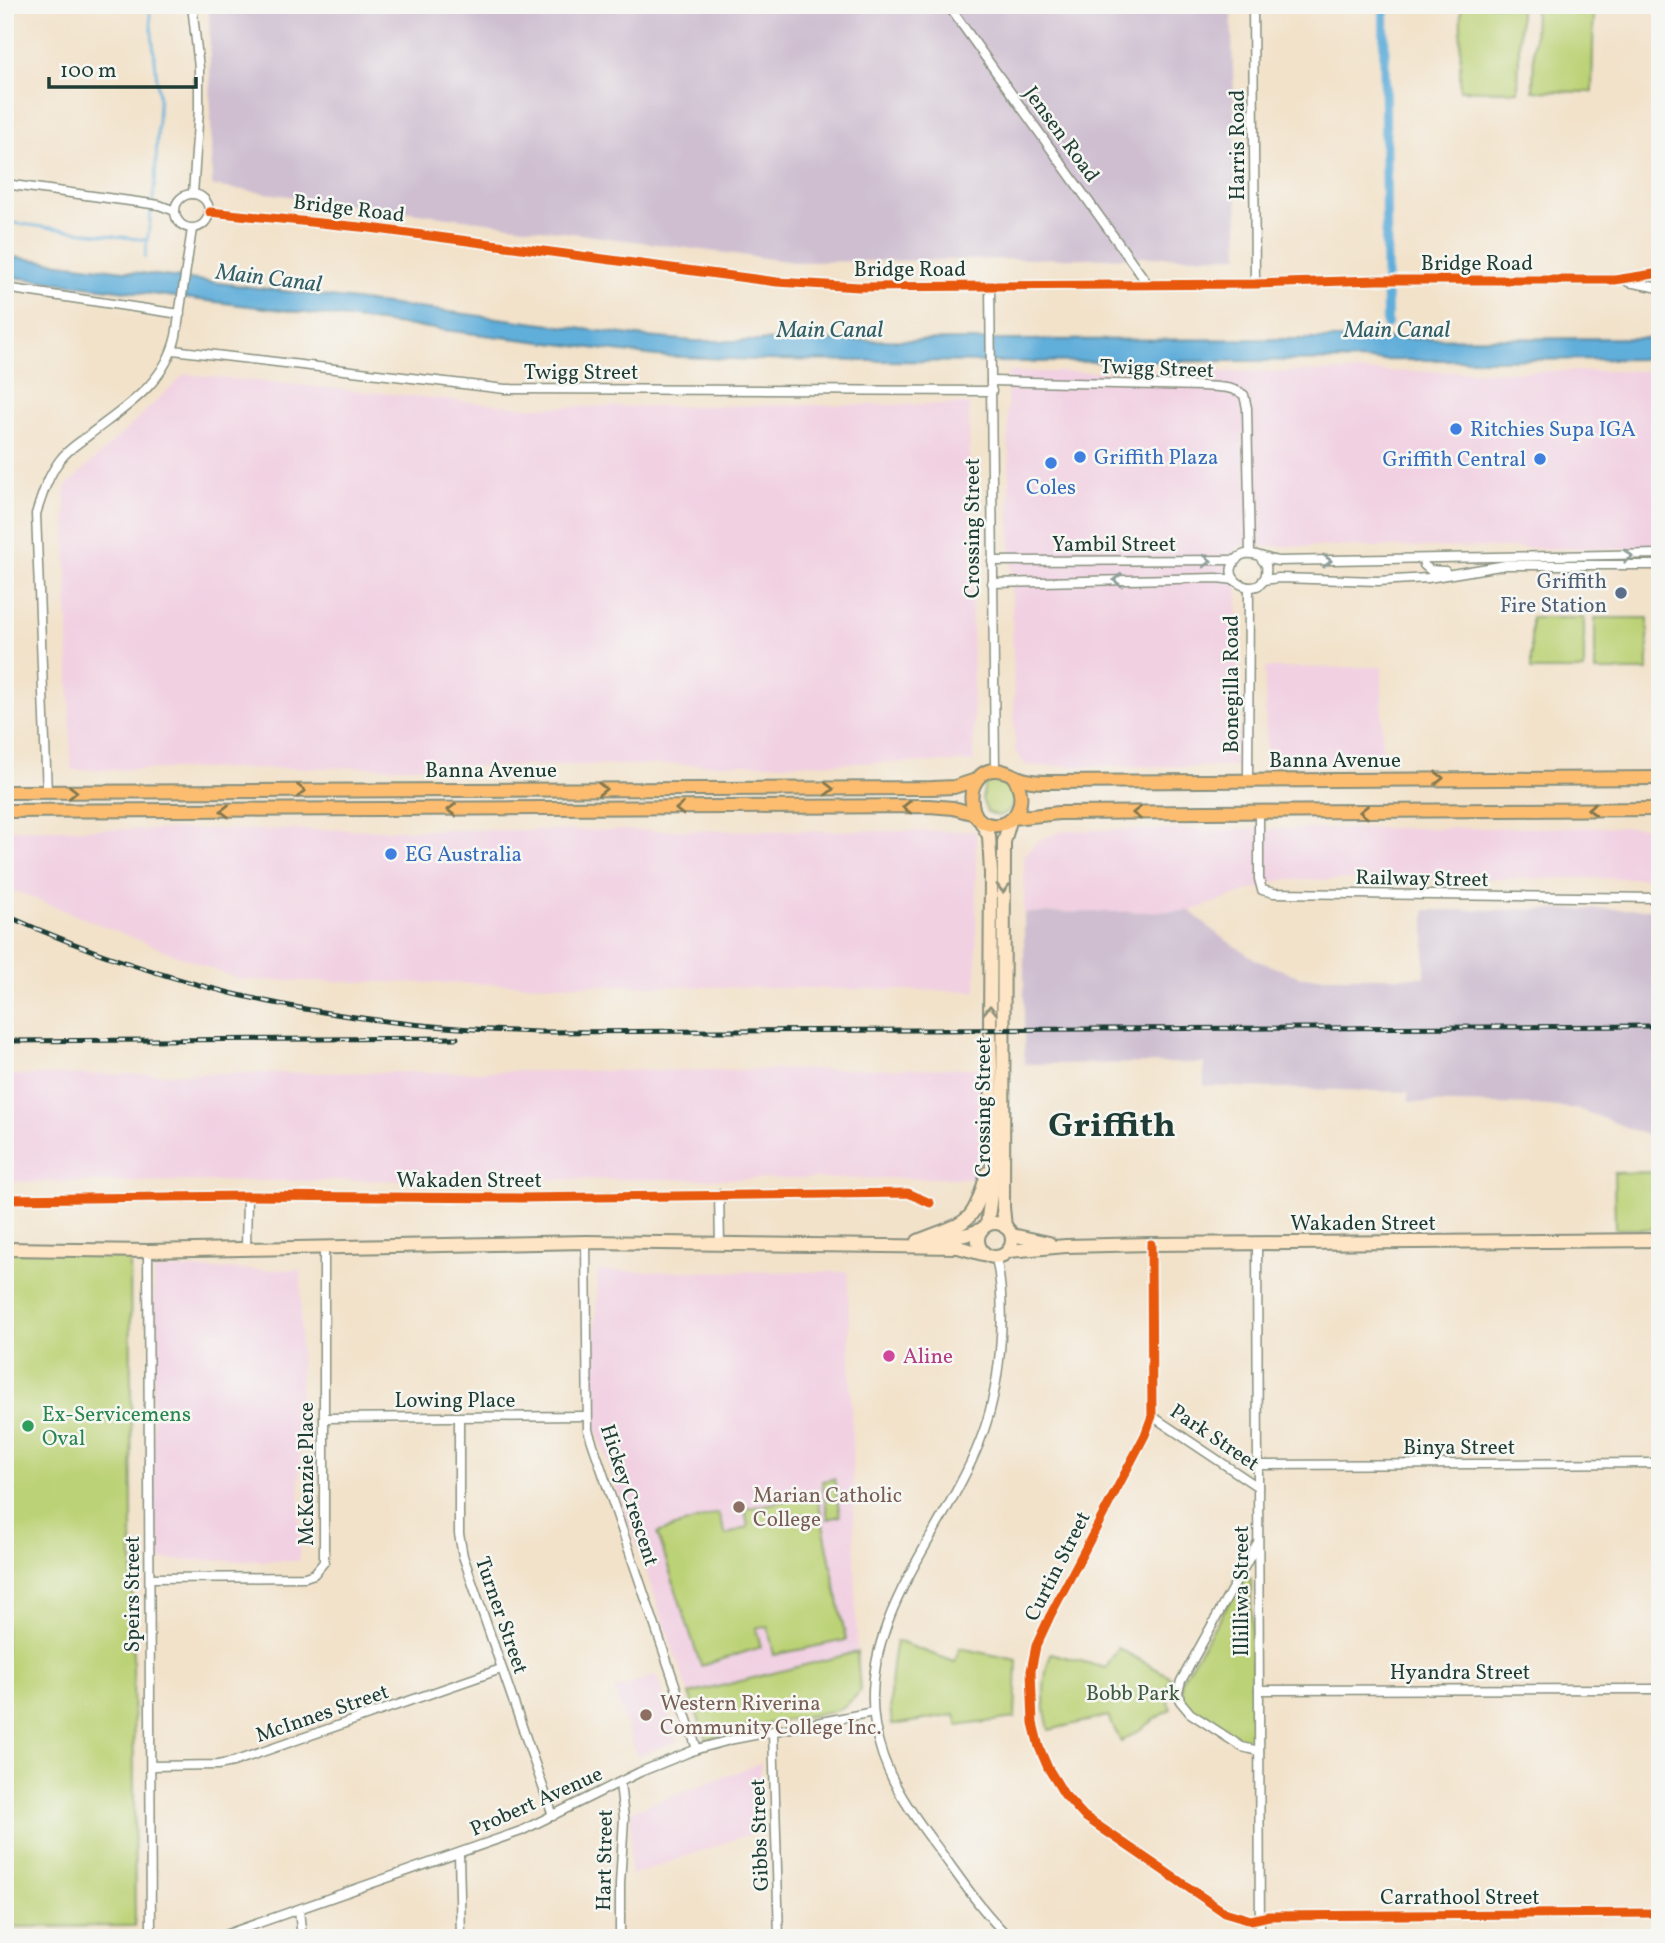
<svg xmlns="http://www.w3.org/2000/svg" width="1665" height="1943" font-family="Vollkorn,serif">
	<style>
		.built { fill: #f1d0e2 }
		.industrial { fill: #cebed0 }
		.green { fill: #bcd276; stroke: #6e8855; stroke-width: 2 }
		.water { fill: #61aeda; stroke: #407687; stroke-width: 2 }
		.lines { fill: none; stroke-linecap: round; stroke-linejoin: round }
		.stream { stroke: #61aeda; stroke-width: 2.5 }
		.canal { stroke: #61aeda; stroke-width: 10 }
		.street-casing { stroke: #88907f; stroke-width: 11 }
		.secondary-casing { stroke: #88907f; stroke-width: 16 }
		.primary-casing { stroke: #88907f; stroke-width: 16 }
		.street { stroke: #fff; stroke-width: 8 }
		.secondary { stroke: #fee5c5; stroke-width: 12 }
		.primary { stroke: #fcbd6f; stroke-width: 12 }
		.rail-casing { stroke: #1f3d34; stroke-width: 5 }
		.rail { stroke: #f6f6f2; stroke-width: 2.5; stroke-dasharray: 8; stroke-linecap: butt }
		.cycleway-casing { stroke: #f6f6f2; stroke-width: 13 }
		.cycleway { stroke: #e8590c; stroke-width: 9 }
		.oneway { stroke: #8f9e9a }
		.oneway2 { stroke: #82774f }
		.oneway3 { stroke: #8e917c }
		.shop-dot { fill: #3f7fe0; stroke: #f6f6f2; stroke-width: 2.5 }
		.service-dot { fill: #5c6f8a; stroke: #f6f6f2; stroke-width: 2.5 }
		.hotel-dot { fill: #d1479c; stroke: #f6f6f2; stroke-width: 2.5 }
		.leisure-dot { fill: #2e9e5b; stroke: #f6f6f2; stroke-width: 2.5 }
		.education-dot { fill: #8d6e63; stroke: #f6f6f2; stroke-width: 2.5 }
		.labels { text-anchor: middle; stroke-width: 5; stroke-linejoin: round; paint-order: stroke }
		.street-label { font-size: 21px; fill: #1f3d34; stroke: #f6f6f2 }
		.shop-label { font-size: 21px; fill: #366cbe; stroke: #f6f6f2; text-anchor: start }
		.service-label { font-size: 21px; fill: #4e5e75; stroke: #f6f6f2; text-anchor: end }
		.hotel-label { font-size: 21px; fill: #b23c85; stroke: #f6f6f2; text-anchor: start }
		.leisure-label { font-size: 21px; fill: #27864d; stroke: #f6f6f2; text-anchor: start }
		.education-label { font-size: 21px; fill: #785e54; stroke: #f6f6f2; text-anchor: start }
		.park-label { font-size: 21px; fill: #3e5b41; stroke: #f6f6f2 }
		.water-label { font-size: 23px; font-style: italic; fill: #335f66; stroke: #f6f6f2 }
		.town-label { font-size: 35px; font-weight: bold; fill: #1f3d34; stroke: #f6f6f2 }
	</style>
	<rect width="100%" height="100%" fill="#f6f6f2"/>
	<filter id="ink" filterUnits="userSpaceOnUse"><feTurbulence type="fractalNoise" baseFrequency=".0143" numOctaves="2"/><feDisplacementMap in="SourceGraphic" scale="14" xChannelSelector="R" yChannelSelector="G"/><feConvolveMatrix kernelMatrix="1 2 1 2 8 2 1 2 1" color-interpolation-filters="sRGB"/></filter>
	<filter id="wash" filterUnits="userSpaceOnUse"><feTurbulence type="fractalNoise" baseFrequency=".00686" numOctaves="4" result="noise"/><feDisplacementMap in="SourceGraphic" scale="28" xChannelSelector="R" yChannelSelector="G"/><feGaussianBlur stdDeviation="1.57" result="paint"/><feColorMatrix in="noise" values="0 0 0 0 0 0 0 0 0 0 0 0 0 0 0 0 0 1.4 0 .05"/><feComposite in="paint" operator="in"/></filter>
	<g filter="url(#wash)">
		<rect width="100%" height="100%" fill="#f2e2ca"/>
		<!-- built -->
		<g class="built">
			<polygon points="1660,371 1660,543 1642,549 1237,546 1240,767 1026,766 1015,751 1007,372"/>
			<polygon points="185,374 526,407 969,404 974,762 71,770 65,487"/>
			<polygon points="1382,667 1382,762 1266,762 1265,668"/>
			<polygon points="1660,827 1660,878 1281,880 1190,911 1024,913 1024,855 1038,841 1056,833 1073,830"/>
			<polygon points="5,829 976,831 976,991 240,980 5,887"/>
			<polygon points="980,1068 979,1178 5,1182 5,1075"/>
			<polygon points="154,1269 301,1270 299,1561 152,1560"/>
			<polygon points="598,1271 848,1272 857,1652 689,1694 591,1414"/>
			<polygon points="657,1675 678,1741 637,1756 614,1690"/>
			<polygon points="761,1763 758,1831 630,1876 631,1811"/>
		</g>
		<!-- industrial -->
		<g class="industrial">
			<polygon points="209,5 1231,5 1239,256 794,262 212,186"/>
			<polygon points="1660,909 1660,1140 1578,1109 1537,1105 1409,1102 1408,1092 1204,1086 1204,1063 1024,1064 1024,913 1190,911 1221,937 1258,961 1301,977 1425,977 1425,910"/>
		</g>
		<!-- green -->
		<g class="green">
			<polygon points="1461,5 1520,5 1518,91 1460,90"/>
			<polygon points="1535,5 1594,5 1592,92 1533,91"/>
			<rect x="1531" y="618" width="53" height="52"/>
			<rect x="1595" y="618" width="53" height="53"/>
			<path d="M996,778L1009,783C1017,796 1015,811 999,816L987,812L982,799L985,785Z"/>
			<polygon points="1660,1172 1660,1229 1615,1229 1614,1173"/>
			<polygon points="5,1248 130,1250 135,1926 5,1927"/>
			<polygon points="834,1479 840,1516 828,1519 822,1481"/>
			<polygon points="817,1494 846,1640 774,1655 768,1627 756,1628 761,1647 701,1666 657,1533 718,1513 726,1535 748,1527 745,1509"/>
			<polygon points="1245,1576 1251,1579 1253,1742 1246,1745 1189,1710 1182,1694 1181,1681"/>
			<path d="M896,1641L955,1662L960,1648L1017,1660L1015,1718L958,1726L955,1715L892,1725C888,1696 890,1671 896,1641Z"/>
			<path d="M1118,1648L1171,1677C1165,1689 1165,1697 1171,1709L1121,1742L1108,1716L1049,1730C1042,1702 1042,1680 1051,1653L1106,1668Z"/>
			<path d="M857,1652L860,1691C852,1702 844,1707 832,1712L744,1728L707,1740L689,1694Z"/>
		</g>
		<!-- water -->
		<polygon class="water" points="5,256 647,337 694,341 1660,338 1660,359 1002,362 758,360 656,356 5,276"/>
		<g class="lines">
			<!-- stream -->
			<g class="stream">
				<polyline points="5,222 147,240"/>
				<polyline points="145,258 155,183 159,99 149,5"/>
			</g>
			<!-- canal -->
			<polyline class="canal" points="1384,5 1387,324"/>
		</g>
	</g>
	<g filter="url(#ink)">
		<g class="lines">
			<!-- street casing -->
			<g class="street-casing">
				<g id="street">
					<polyline points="192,5 199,68 199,109 193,194"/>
					<polyline points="948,5 1147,283"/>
					<polyline points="1253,5 1255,284"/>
					<polyline points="5,184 159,205 175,211"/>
					<circle cx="192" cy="211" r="17"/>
					<polyline points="210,212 370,228 777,282 859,287 1255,284 1377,280 1615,280 1660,273"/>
					<polyline points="1628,282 1660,288"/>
					<polyline points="990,286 995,770"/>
					<polyline points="5,288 180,314"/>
					<polyline points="173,350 505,389 992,391"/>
					<path d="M991,381L1202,386C1217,387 1232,386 1244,395L1247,408L1250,553"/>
					<path d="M1260,557L1266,565C1271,604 1214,584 1237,559C1240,555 1246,553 1252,554C1260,555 1269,560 1278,561L1660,554"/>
					<polyline points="1423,560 1424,565 1430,570 1445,571"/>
					<polyline points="992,561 1236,560"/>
					<polyline points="1263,580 1279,578 1378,581 1428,578 1506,565 1660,565"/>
					<polyline points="992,583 1217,578 1235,580"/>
					<polyline points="1248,780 1249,588"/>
					<path d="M47,793L36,514C42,495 48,476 60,460C68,449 79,443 89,435C125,407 165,384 176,336L192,229"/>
					<polyline points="1259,813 1259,879 1262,890 1274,893 1660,898"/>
					<polyline points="719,1194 720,1245"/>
					<polyline points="5,1199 247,1196 520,1198 908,1193 930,1203"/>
					<polyline points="586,1242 588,1430 697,1749"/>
					<polyline points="1257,1243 1260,1938"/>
					<polyline points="1151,1244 1152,1416 1145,1435 1050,1616 1036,1646 1031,1671 1033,1723 1039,1747 1048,1768 1064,1794 1084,1816 1224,1912 1251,1920 1269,1916 1660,1913"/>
					<polyline points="246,1248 247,1196"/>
					<polyline points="148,1251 151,1938"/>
					<path d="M996,1258C1008,1311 1000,1391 980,1441C944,1534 858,1619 875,1725C882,1772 909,1810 937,1847C960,1878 982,1912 1010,1938"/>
					<polyline points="1152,1416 1258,1487"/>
					<polyline points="324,1418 586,1416"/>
					<polyline points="459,1418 459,1534 463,1556 553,1816"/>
					<polyline points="1258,1465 1660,1463"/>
					<polyline points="1257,1544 1181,1681 1178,1692 1180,1701 1190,1713 1242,1747 1259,1751"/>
					<polyline points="150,1578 305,1577 314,1574 324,1562 324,1247"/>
					<polyline points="1259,1690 1660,1689"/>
					<polyline points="773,1731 779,1938"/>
					<polyline points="151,1766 218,1765 233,1762 501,1669"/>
					<polyline points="459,1854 461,1938"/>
					<polyline points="299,1910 302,1938"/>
					<polyline points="216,1938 521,1831 640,1772 697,1749 734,1739 873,1712"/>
					<polyline points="620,1938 620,1884 624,1818 620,1783"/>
				</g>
			</g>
			<!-- secondary casing -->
			<g class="secondary-casing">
				<g id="secondary">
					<polyline points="980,820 989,836 991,873 990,1030 993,1148 991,1195 987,1225"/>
					<circle cx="995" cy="1240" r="17"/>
					<polyline points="1005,1227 1003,1207 1004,842 1010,821"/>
					<polyline points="1012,1235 1049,1243"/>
					<polyline points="939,1240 969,1234 982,1229"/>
					<path d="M918,1241C966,1221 973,1228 987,1173"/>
					<polyline points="5,1249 148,1251 586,1242 958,1247 983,1254"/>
					<polyline points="1009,1251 1066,1246 1151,1244 1660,1240"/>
				</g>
			</g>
			<!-- primary casing -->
			<g class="primary-casing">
				<g id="primary">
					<path d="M1012,775C1021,786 1024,802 1015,815C1009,824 997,827 987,824C977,821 973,813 972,803C969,785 982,765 1002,771C1011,773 1018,779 1027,780C1034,782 1042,782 1049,782L1660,778"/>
					<polyline points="5,792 932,788 954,787 976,780"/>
					<polyline points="5,811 929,806 953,808 975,814"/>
					<polyline points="1013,818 1059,813 1660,809"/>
				</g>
			</g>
			<!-- street -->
			<use href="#street" class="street"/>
			<!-- secondary -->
			<use href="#secondary" class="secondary"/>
			<!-- primary -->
			<use href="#primary" class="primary"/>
			<!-- rail casing -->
			<g class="rail-casing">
				<g id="rail">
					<path d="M5,915C181,994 347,1027 539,1032L1660,1026"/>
					<polyline points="5,1041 457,1038"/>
				</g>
			</g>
			<!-- rail -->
			<use href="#rail" class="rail"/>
			<!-- cycleway casing -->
			<g class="cycleway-casing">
				<g id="cycleway">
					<polyline points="210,212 370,228 777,282 859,287 1255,284 1377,280 1615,280 1660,273"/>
					<polyline points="5,1199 247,1196 520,1198 908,1193 930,1203"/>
					<polyline points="1151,1244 1152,1416 1145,1435 1050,1616 1036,1646 1031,1671 1033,1723 1039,1747 1048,1768 1064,1794 1084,1816 1224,1912 1251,1920 1269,1916 1660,1913"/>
				</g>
			</g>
			<!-- cycleway -->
			<use href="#cycleway" class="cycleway"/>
		</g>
		<!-- one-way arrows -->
		<defs><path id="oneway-chevron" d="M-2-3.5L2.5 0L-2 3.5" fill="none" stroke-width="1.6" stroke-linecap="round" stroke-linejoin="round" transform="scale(1.75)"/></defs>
		<g class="oneway">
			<use href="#oneway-chevron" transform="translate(1628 556) rotate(-2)"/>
			<use href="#oneway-chevron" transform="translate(1207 561)"/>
			<use href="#oneway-chevron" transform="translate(1327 561) rotate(-1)"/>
			<use href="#oneway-chevron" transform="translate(1118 580) rotate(179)"/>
		</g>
		<g class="oneway2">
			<use href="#oneway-chevron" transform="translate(1439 778)"/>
			<use href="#oneway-chevron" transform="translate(602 789)"/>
			<use href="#oneway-chevron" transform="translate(829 789)"/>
			<use href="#oneway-chevron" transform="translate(301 791)"/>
			<use href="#oneway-chevron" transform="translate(73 792)"/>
			<use href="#oneway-chevron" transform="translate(907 807) rotate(179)"/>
			<use href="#oneway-chevron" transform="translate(680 809) rotate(180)"/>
			<use href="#oneway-chevron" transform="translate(1592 809) rotate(178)"/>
			<use href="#oneway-chevron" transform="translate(452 810) rotate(180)"/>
			<use href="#oneway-chevron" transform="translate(225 811) rotate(180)"/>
			<use href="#oneway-chevron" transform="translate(1364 812) rotate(180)"/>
			<use href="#oneway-chevron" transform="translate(1137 813) rotate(-180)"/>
		</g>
		<g class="oneway3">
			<use href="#oneway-chevron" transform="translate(1003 888) rotate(91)"/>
			<use href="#oneway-chevron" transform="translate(990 1010) rotate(-90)"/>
		</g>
	</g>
	<!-- markers -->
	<g class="shop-dot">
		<circle cx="1456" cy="429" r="7"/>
		<circle cx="1080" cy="457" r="7"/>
		<circle cx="1540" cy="459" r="7"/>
		<circle cx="1051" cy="463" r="7"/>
		<circle cx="391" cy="854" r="7"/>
	</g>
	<circle class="service-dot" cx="1621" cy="593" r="7"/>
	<circle class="hotel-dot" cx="889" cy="1356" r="7"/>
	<circle class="leisure-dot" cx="28" cy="1426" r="7"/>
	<g class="education-dot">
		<circle cx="739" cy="1507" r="7"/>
		<circle cx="646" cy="1715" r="7"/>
	</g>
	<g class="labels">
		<!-- street labels -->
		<g class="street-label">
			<text transform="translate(1062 134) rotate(54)" y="7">Jensen Road</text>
			<text transform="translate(1237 145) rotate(-90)" y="7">Harris Road</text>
			<text transform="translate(349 208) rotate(7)" y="7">Bridge Road</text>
			<text x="1477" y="270">Bridge Road</text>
			<text x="910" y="276">Bridge Road</text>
			<text transform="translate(1157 368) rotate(2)" y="7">Twigg Street</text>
			<text x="581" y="379">Twigg Street</text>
			<text transform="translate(972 528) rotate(-90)" y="7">Crossing Street</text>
			<text x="1114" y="551">Yambil Street</text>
			<text transform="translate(1231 684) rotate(-90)" y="7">Bonegilla Road</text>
			<text x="1335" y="767">Banna Avenue</text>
			<text x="491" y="777">Banna Avenue</text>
			<text transform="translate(1422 878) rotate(1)" y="7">Railway Street</text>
			<text transform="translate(983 1107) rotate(-90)" y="7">Crossing Street</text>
			<text x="469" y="1187">Wakaden Street</text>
			<text x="1363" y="1230">Wakaden Street</text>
			<text x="455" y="1407">Lowing Place</text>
			<text transform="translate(1215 1437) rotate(34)" y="7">Park Street</text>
			<text x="1459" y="1454">Binya Street</text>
			<text transform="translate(306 1474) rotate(-90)" y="7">McKenzie Place</text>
			<text transform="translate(630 1495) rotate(72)" y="7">Hickey Crescent</text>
			<text transform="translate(1057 1566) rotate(-63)" y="7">Curtin Street</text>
			<text transform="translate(1241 1591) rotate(-90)" y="7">Illilliwa Street</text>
			<text transform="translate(132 1594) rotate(-90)" y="7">Speirs Street</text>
			<text transform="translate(502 1615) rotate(71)" y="7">Turner Street</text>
			<text x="1460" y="1679">Hyandra Street</text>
			<text transform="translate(322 1713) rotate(-19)" y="7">McInnes Street</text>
			<text transform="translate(536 1801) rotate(-24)" y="7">Probert Avenue</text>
			<text transform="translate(759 1835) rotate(-92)" y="7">Gibbs Street</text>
			<text transform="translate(604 1860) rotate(-89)" y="7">Hart Street</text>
			<text x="1460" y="1904">Carrathool Street</text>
		</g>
		<!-- shop labels -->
		<g class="shop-label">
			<text x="1470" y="436">Ritchies Supa IGA</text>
			<text x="1094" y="464">Griffith Plaza</text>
			<text x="1526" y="466" text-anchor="end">Griffith Central</text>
			<text x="1051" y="494" text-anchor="middle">Coles</text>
			<text x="405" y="861">EG Australia</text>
		</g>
		<!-- service labels -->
		<g class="service-label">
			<text x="1607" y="588">Griffith<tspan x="1607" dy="24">Fire Station</tspan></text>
		</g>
		<!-- hotel labels -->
		<g class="hotel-label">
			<text x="903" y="1363">Aline</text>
		</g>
		<!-- leisure labels -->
		<g class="leisure-label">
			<text x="42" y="1421">Ex-Servicemens<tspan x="42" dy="24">Oval</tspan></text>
		</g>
		<!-- education labels -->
		<g class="education-label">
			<text x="753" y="1502">Marian Catholic<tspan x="753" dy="24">College</tspan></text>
			<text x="660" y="1710">Western Riverina<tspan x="660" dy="24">Community College Inc.</tspan></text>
		</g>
		<!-- park labels -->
		<g class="park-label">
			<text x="1133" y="1700">Bobb Park</text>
		</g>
		<!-- water labels -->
		<g class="water-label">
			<text transform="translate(269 277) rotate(7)" y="8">Main Canal</text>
			<text x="830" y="337">Main Canal</text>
			<text x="1397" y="337">Main Canal</text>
		</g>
		<!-- town labels -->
		<g class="town-label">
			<text x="1112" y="1136">Griffith</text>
		</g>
	</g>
	<!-- margin -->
	<rect width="1665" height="1943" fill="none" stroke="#f6f6f2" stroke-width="28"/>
	<!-- scale -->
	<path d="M49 77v10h147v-10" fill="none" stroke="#1f3d34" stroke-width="3.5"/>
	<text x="60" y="77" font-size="21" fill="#1f3d34" stroke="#f6f6f2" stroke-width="5" paint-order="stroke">100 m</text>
</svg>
